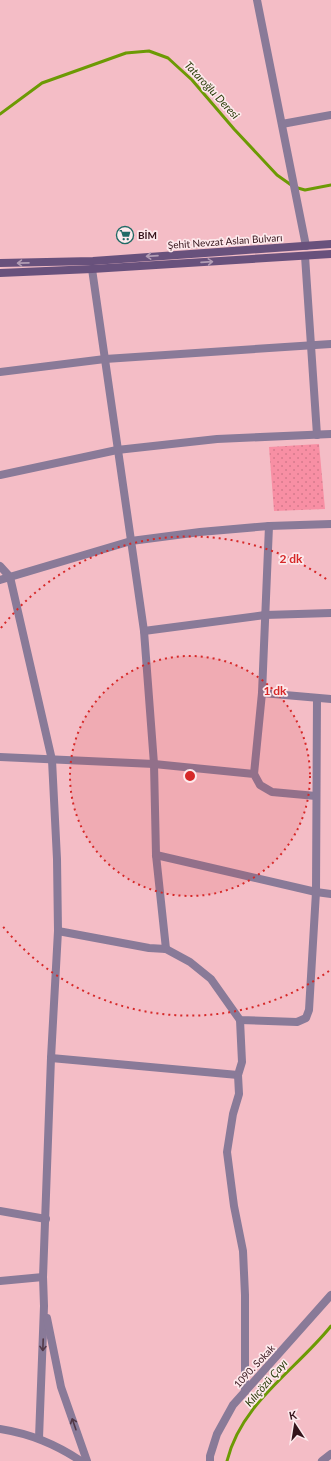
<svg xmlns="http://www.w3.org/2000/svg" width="331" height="1461" font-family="Lato,sans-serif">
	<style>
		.grass { fill: url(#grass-dots) }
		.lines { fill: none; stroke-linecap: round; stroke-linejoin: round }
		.stream { stroke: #6c9a04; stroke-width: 3 }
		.minor { stroke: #897a98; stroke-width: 8 }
		.tertiary { stroke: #897a98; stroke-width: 8 }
		.secondary { stroke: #68517c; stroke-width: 8 }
		.oneway { stroke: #b29db4 }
		.oneway2 { stroke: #523847 }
		.ring { fill: none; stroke: #d62828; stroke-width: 2; stroke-dasharray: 2 4 }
		.labels { text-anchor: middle; stroke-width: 3.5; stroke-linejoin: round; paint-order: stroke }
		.poi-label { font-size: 10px; font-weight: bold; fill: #35141b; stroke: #fde9ec; text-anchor: start }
		.street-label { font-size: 10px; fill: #35141b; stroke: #fde9ec }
		.water-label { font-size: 11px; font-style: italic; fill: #2a3d0a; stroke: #fde9ec }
		.centre { fill: #d62828; stroke: #fde9ec; stroke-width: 2 }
		.ring-label { font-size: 12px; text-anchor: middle; font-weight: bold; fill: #d62828; stroke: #fde9ec; stroke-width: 3.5; stroke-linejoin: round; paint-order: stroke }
	</style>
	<defs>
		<pattern id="grass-dots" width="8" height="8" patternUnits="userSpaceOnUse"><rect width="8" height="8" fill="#f88fa4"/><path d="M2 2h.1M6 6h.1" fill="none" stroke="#d57a8d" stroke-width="1.8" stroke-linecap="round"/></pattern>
	</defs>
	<rect width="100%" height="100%" fill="#f4bdc6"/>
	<!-- grass -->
	<polygon class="grass" points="319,444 325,509 274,511 269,447"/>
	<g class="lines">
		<!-- stream -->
		<g class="stream">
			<polyline points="0,114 42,83 126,53 149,51 168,58 192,80 234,129 277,175 294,187 305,190 331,185"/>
			<path d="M227,1461C241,1403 296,1370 331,1326"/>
		</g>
		<!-- minor -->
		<g class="minor">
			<polyline points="257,0 306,246"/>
			<polyline points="282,124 331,115"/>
			<polyline points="305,256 317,435"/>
			<polyline points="92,269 144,631 154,764 156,855 166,949"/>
			<polyline points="0,372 105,359 331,344"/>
			<polyline points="0,475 117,450 217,439 331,434"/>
			<polyline points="0,580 131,541 200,532 269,526 331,524"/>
			<polyline points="144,631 265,615 331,613"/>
			<polyline points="262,693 331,699"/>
			<polyline points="0,757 154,764 254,774 260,785 272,792 316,796"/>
			<polyline points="254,774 262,693 269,526"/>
			<polyline points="156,855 316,892 331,894"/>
			<polyline points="58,931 149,948 166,949 190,962 211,979 240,1020 297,1022 306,1018 309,1010 316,892 317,698"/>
			<polyline points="51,1058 238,1075 242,1062 240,1020"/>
			<polyline points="238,1075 239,1094 233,1114 227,1152 234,1206 243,1251 245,1295 245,1391"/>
			<polyline points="0,1211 46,1219"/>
			<polyline points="0,1281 43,1277"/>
		</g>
		<!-- tertiary -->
		<g class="tertiary">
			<polyline points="0,566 10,577 52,760 57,859 58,931 51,1058 43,1277 44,1306 39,1438"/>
			<polyline points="47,1318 61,1387 87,1461"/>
			<path d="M0,1429C31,1434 55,1444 81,1461"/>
			<polyline points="210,1461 210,1456 217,1434 233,1405 331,1295"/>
			<polyline points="322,1461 331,1454"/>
		</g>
		<!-- secondary -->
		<g class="secondary">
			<polyline points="0,263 93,261 331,244"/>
			<polyline points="0,273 92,269 331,254"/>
		</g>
	</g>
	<!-- one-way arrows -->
	<defs><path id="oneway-shaft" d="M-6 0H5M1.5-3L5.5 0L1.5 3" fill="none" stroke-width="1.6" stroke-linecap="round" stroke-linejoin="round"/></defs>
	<g class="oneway">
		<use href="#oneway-shaft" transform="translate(152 256) rotate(176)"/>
		<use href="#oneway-shaft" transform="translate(207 262) rotate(-4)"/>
		<use href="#oneway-shaft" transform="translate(23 263) rotate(179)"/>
	</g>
	<g class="oneway2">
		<use href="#oneway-shaft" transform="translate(43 1345) rotate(92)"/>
		<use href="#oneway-shaft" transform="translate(74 1424) rotate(-109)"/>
	</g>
	<!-- distance rings -->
	<circle cx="190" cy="776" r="120" fill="#d62828" fill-opacity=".12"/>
	<g class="ring">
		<circle cx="190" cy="776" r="120"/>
		<path d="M329 971A240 240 0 0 1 1 924M1 628A240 240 0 0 1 329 581"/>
	</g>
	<!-- icons -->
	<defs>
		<g id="supermarket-ring" transform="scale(0.9)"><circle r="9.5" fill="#fde9ec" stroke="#206a65" stroke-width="1.5"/><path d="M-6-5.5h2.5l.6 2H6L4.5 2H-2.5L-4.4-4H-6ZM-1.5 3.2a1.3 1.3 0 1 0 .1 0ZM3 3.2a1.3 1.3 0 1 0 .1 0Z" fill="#206a65"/></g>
	</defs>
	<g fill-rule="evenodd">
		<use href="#supermarket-ring" x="125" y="235"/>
	</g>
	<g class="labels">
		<!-- poi labels -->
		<g class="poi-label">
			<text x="138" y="239">BİM</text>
		</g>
		<!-- street labels -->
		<g class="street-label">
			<text transform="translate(225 241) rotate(-4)" y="4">Şehit Nevzat Aslan Bulvarı</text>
			<text transform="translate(254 1366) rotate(-47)" y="4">1090. Sokak</text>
		</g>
		<!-- water labels -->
		<g class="water-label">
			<text transform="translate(212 90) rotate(47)" y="4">Tataroğlu Deresi</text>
			<text transform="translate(266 1383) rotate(-49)" y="4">Kılıçözü Çayı</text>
		</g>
	</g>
	<circle cx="190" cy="776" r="6" class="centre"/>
	<g class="ring-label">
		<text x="291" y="563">2 dk</text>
		<text x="275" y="695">1 dk</text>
	</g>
	<!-- north arrow -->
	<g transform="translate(295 1425) rotate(348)" stroke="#fde9ec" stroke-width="3" paint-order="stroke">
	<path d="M0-3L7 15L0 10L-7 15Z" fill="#35141b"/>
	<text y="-6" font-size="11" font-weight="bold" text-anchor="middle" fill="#35141b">K</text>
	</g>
</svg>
